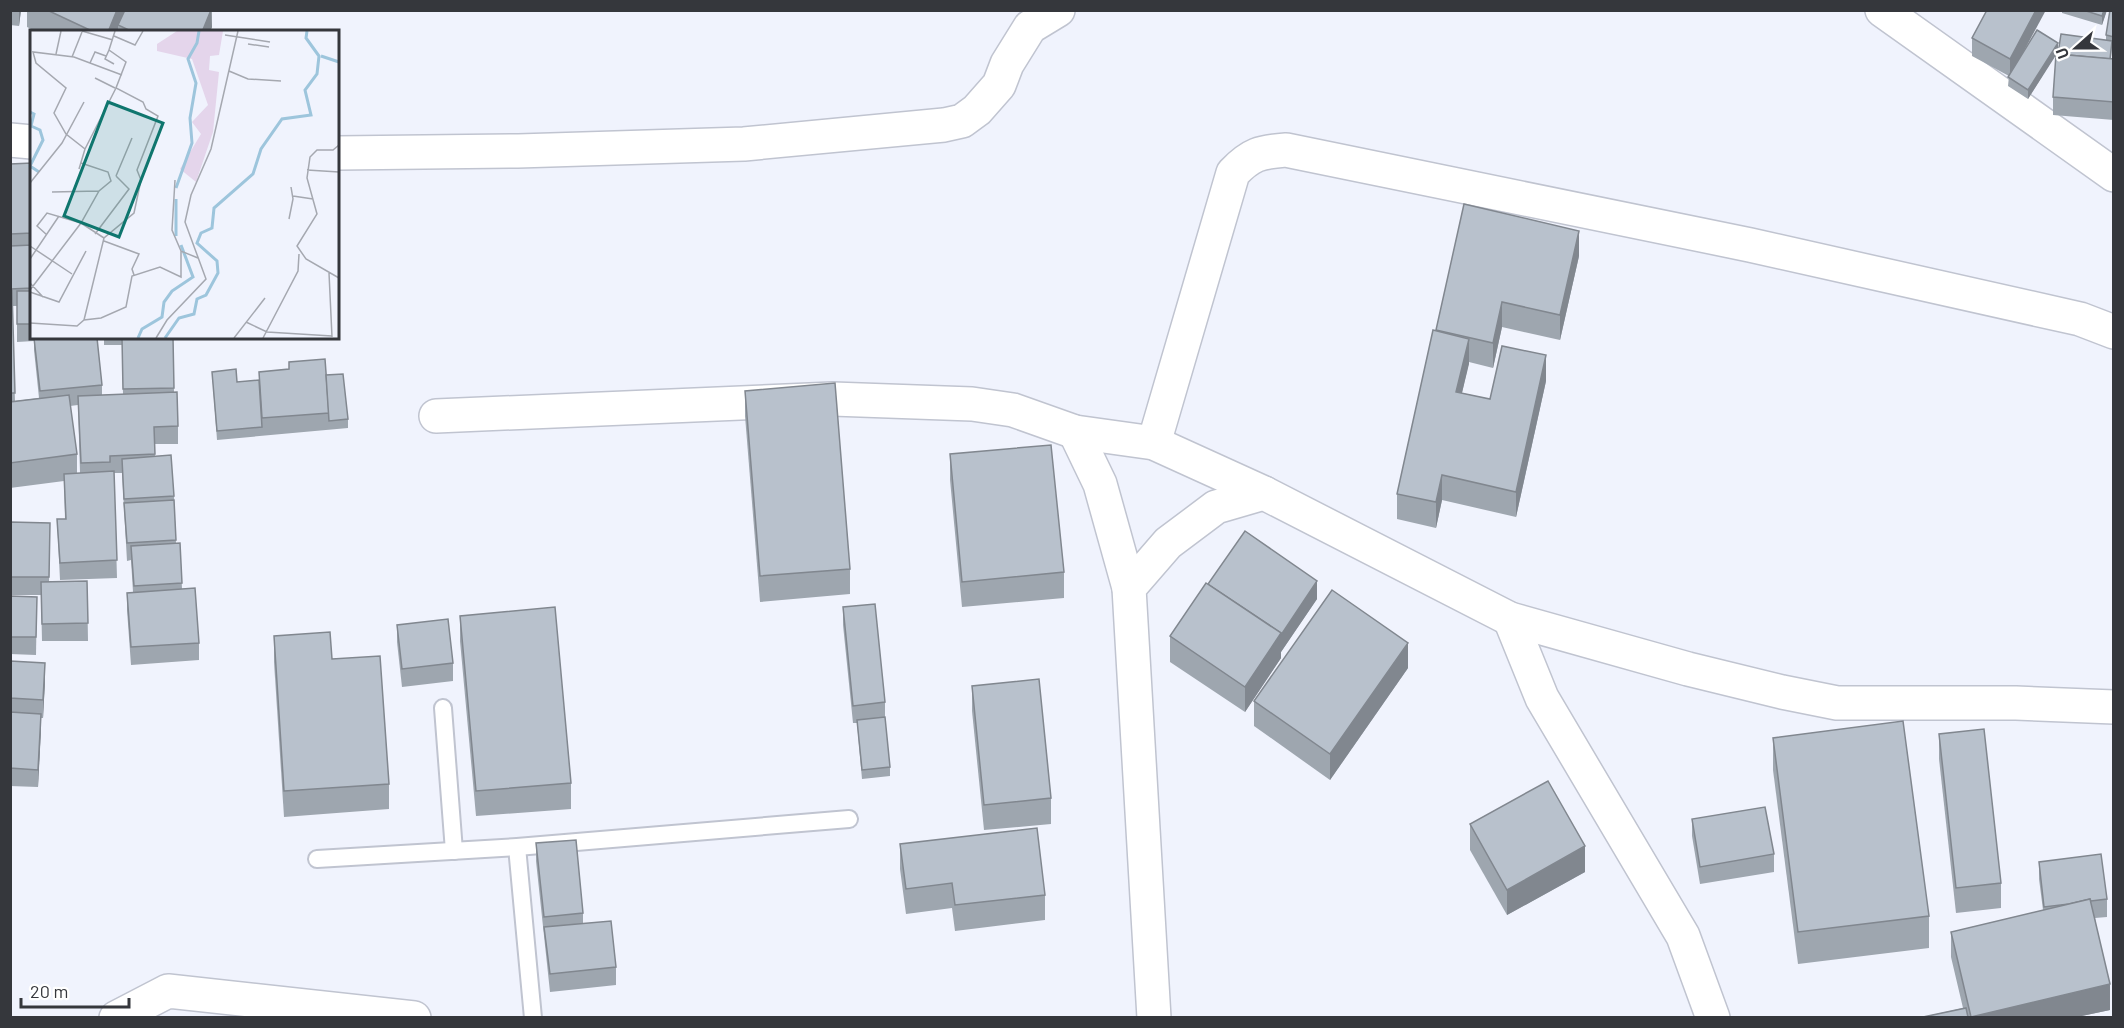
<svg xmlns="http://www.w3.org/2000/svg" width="2124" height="1028" font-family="Barlow,sans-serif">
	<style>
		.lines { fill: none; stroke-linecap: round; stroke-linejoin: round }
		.lane-casing { stroke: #c0c4d0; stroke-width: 20 }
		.street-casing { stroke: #c0c4d0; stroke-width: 36 }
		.lane { stroke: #fff; stroke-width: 16 }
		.street { stroke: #fff; stroke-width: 33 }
		.wall { fill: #9ea6af; fill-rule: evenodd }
		.shaded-wall { fill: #81878f }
		.building { fill: #b8c1cc; stroke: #81878f; stroke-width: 1.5 }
		.inset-river { fill: none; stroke: #9dc5dc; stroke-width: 3 }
		.inset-road { fill: none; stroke: #a5a8b0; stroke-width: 1.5 }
		.view { fill: #0f766e; fill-opacity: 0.15; stroke: #0f766e; stroke-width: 3 }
		.inset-edge { fill: none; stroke: #35373c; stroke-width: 3 }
	</style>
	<rect width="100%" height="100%" fill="#f0f3fd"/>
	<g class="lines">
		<!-- lane casing -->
		<g class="lane-casing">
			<g id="lane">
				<polyline points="443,708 454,851"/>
				<polyline points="517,847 533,1018"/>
				<polyline points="317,859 517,847 849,819"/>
			</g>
		</g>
		<!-- street casing -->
		<g class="street-casing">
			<g id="street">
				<polyline points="1882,10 2114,175"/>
				<polyline points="10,140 32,142"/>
				<polyline points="338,153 518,151 744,144 944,125 962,121 977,110 999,85 1007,64 1030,27 1058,10"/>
				<polyline points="436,416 833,399 972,404 1013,410 1075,432 1154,443 1264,493"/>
				<polyline points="1075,432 1100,484 1129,588"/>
				<path d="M1154,443L1233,173C1251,154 1260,152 1286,150L1750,245L2080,319L2114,332"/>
				<polyline points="1510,619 1542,698 1683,936 1713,1018"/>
				<polyline points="116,1018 168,991 414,1018"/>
				<polyline points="1154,1018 1129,588 1168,543 1216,507 1264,493 1510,619 1688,669 1782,692 1837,703 2016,703 2114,707"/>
			</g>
		</g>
		<!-- lane -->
		<use href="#lane" class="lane"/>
		<!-- street -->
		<use href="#street" class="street"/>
	</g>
	<!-- wall -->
	<g class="wall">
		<polygon points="10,10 21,10 19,26 10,25"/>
		<polygon points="27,10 212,10 212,27 210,32 37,32 27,27"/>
		<polygon points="2062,10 2107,10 2102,25 2062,13"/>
		<polygon points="2114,10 2114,46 2112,45 2111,59 2114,59 2114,120 2053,115 2053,97 2056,54 2028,99 2008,86 2009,76 1972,56 1972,38 2018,62 2058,52 2056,54 2058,54 2106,40 2106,35"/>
		<path d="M32,163V338H97L102,385V395L123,394L122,345H104V338H173L174,392L178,426V444H154L155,456L174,496L176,543H180L182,589L199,643V660L131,665L127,610V593L133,592L131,560L127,561L122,473H114L117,578L60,580L57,519H65L64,481L10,488V164ZM12,306H17V342L34,341V350L39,398L15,401ZM78,405L80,473H77V454L70,406Z"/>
		<polygon points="1579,256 1560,340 1502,327 1493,368 1469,362 1462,393 1490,399 1546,381 1516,517 1442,500 1436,528 1397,519 1397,494 1436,330"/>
		<polygon points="289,362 326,375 348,419 348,428 217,440 212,372 237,382 259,380 259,372 289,369"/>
		<polygon points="745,391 850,569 850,594 760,602 745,416"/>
		<polygon points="950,454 1064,572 1064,598 962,607 950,480"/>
		<polygon points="10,522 50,523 49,582 87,581 88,641 42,641 41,595 10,595"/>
		<polygon points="1208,584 1317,599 1281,652 1281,658 1245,712 1170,662 1170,636"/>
		<polygon points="10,596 37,597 36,655 10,654"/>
		<polygon points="843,607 885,702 885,718 890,767 890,776 862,779 857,723 853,723 843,625"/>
		<polygon points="460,616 571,783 571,809 476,816 460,641"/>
		<polygon points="397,625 453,663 453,681 402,687 397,642"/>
		<polygon points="274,636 332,659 389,784 389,809 284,817 274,662"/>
		<polygon points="10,661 45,681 43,718 41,718 38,787 10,786"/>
		<polygon points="1408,668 1330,780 1254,726 1254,701"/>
		<polygon points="972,686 1051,798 1051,824 984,830 972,711"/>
		<polygon points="1939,734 2001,883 2001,908 1956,913 1939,759"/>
		<polygon points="1773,738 1929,916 1929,948 1798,964 1773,770"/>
		<polygon points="1692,819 1774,854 1774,872 1700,884 1692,836"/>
		<polygon points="1470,824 1585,872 1507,915 1470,850"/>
		<polygon points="536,843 583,913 583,923 616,967 616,985 550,992 536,861"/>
		<polygon points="900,844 1045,895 1045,920 955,931 952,908 906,914 900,869"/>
		<polygon points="2039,862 2107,899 2107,917 2095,918 2110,1010 2077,1017 1923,1017 1963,1008 1951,957 1951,932 2043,910 2039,879"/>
	</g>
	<!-- shaded-wall -->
	<g class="shaded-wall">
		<polygon points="19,10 21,10 19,26"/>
		<polygon points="117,10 128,10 118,25 118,32 108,32"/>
		<polygon points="211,10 212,27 210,32 202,32"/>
		<polygon points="2036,10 2046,10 2010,77 2010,59"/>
		<polygon points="2104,10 2107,10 2102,25 2102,16"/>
		<polygon points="2058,43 2058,52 2028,99 2028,90"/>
		<polygon points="1579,231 1579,256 1560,340 1560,315"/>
		<polygon points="1502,302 1502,327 1493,368 1493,343"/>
		<polygon points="1469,339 1469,364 1456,417 1456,392"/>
		<polygon points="1546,355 1546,381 1516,517 1516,492"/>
		<polygon points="1442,475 1442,500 1436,528 1436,502"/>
		<polygon points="1317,581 1317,599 1281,652 1281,658 1245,712 1245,687 1281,633"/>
		<polygon points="1408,643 1408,668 1330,780 1330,754"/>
		<polygon points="45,663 45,681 43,718 43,700"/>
		<polygon points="41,714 41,731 38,787 38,770"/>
		<polygon points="1585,846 1585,872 1507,915 1507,890"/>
		<polygon points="2110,984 2110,1010 2077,1017 1971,1017"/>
	</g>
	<!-- building -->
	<g class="building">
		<polygon points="47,10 117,10 108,32 94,32"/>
		<polygon points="125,10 211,10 202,32 133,32 118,25"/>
		<polygon points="1987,10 2036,10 2010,59 1972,38"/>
		<polygon points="2083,10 2104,10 2102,16"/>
		<polygon points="2110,10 2114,10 2114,37 2106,35"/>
		<polygon points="2037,30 2058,43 2028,90 2008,77"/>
		<polygon points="2061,34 2112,41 2110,59 2058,54"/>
		<polygon points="2056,54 2114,59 2114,102 2053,97"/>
		<polygon points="32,163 32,233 10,234 10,164"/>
		<polygon points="1464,204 1579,231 1560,315 1502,302 1493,343 1436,330"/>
		<polygon points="32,245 32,288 10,289 10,246"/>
		<polygon points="10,290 12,290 15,393 10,393"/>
		<rect x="17" y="291" width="15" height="33"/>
		<polygon points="1433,330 1469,339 1456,392 1490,399 1502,346 1546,355 1516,492 1442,475 1436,502 1397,494"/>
		<polygon points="34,338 97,338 102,385 40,391"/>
		<polygon points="122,338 173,338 174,388 123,389"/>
		<polygon points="325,359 329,413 262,418 259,372 289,369 289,362"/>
		<polygon points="236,369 237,382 259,380 262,427 217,431 212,372"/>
		<polygon points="343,374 348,419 329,421 326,375"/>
		<polygon points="835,383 850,569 760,576 745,391"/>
		<polygon points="177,392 178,426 154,427 155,454 110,456 110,462 81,463 78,396"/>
		<polygon points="69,395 77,454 10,463 10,402"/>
		<polygon points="1051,445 1064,572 962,582 950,454"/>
		<polygon points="171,455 174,496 124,499 122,459"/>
		<polygon points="114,471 117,560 60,563 57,519 66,519 64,474"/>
		<polygon points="174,500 176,540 127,543 124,503"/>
		<polygon points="10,522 50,523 49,577 10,577"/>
		<polygon points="1245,531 1317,581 1281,635 1281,633 1208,584"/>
		<polygon points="180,543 182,583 134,586 131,546"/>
		<polygon points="87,581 88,623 42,624 41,582"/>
		<polygon points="1206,583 1281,633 1245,687 1170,636"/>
		<polygon points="195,588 199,643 131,647 127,593"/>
		<polygon points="1332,590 1408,643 1330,754 1254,701"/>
		<polygon points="10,596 37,597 36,637 10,637"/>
		<polygon points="875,604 885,702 853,706 843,607"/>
		<polygon points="555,607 571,783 476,791 460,616"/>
		<polygon points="448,619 453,663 402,669 397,625"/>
		<polygon points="330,632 332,659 380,656 389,784 284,791 274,636"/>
		<polygon points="10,661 45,663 43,700 10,698"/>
		<polygon points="1039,679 1051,798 984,805 972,686"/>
		<polygon points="10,712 41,714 38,770 10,768"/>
		<polygon points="885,717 890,767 862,770 857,720"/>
		<polygon points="1903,721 1929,916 1798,932 1773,738"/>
		<polygon points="1984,729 2001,883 1956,888 1939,734"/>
		<polygon points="1548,781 1585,846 1507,890 1470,824"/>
		<polygon points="1765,807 1774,854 1700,867 1692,819"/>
		<polygon points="1037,828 1045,895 955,905 952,883 906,889 900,844"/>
		<polygon points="576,840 583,913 544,917 536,843"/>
		<polygon points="2101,854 2107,899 2091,901 2090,899 2069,904 2044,907 2039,862"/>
		<polygon points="2090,899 2110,984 1971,1017 1951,932"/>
		<polygon points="611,921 616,967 550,974 544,927"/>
		<polygon points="1966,1008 1968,1017 1923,1017"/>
	</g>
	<!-- overview -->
	<g transform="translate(30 30)">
		<rect width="309" height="309" fill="#f0f3fd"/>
		<path d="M147,1H193L189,25L180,26L179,40L189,42L183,102L166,152L150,139L171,104L162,92L178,75L162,29L127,21V14Z" fill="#e4d5eb"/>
		<path class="inset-river" d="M291,26L309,32M0,82L4,84L1,96L10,100L13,110L0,136L9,142M146,158L162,113L160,88L166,53L158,29L167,13L169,1M146,169V206M108,308L112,299L132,287L134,272L142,261L163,247L151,215M135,308L149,288L164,284L167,269L176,265L188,243L187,231L167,213L171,203L182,198L184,178L223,144L231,119L252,89L281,85L275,60L287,44L289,26L276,8L277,1"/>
		<path class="inset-road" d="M52,1L83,10M195,5L240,12M84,6L105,15L113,1M218,14L239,17M79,20L75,29L84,34M26,24L31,1M42,27L52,2M60,33L65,22L76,26M199,41L218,49L251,51M65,48L85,58M309,88V110M309,115L303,120H287L280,127L277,148L287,184L267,216L276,229L309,248M55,119L86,58M49,139L55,119L36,104L24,83L36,58L6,33L3,22L44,27L92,45M277,140L309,142M86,146L102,108M145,150L142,200L151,221M0,153L32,113L54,72M22,162L69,161M263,166L283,169M259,189L263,169L261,157M65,204L99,159L86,146M17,205L7,196L17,183L51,193L74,208M74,211L109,224L102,239L104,245M0,216L42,244M0,229L29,186M299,243L302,307M0,253L13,267M0,260L51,193L69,161L81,151L78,142L51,133M0,262L29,272L56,221M54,290L74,208L104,183L111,150L107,140L128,86L116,79L113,72L86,58L96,32L79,20L85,1M216,292L237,302L302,306M0,293L47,296L54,290L71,288L96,277L102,246L130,237L151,247V221L168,228M126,308L137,290L176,249L155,192L161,165L181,119L208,1M204,308L235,268M233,308L268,241L269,224"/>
		<path class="view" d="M78,72L133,93L89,207L34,186Z"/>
		<rect width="309" height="309" class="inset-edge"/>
	</g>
	<!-- border -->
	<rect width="2124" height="1028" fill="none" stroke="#35373c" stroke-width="24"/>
	<!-- north arrow -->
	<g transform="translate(2076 48) rotate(249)" stroke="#ffffff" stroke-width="4.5" paint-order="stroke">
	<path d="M0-4.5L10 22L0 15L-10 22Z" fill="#35373c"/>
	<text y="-9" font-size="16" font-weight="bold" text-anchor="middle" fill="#35373c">U</text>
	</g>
	<!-- scale -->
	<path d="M21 998v9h108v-9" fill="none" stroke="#35373c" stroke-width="3"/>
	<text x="30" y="998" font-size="18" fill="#35373c" stroke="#ffffff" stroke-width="4.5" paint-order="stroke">20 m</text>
</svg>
